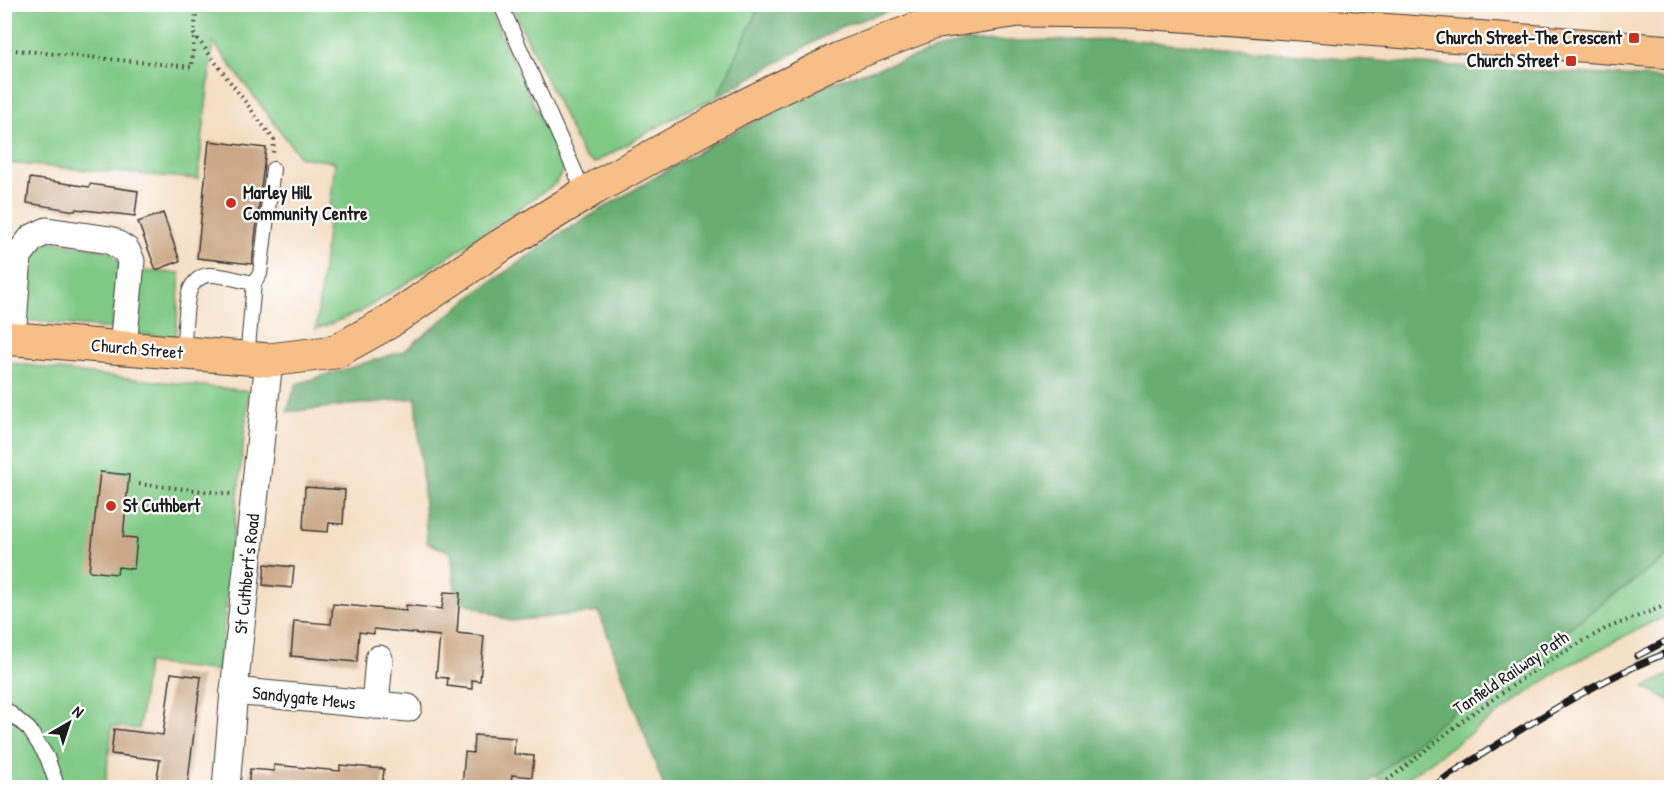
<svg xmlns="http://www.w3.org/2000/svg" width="1676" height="792" font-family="'Patrick Hand',sans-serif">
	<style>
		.green { fill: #7fc985; stroke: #4e7250; stroke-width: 1.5 }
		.forest { fill: #67ad72; stroke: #426447; stroke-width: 1.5 }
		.building { fill: #caa786 }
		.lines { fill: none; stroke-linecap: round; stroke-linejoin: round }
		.service-casing { stroke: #3c3935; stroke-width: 16 }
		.minor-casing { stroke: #3c3935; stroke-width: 29 }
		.trunk-casing { stroke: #3c3935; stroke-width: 35 }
		.path { stroke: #3c3935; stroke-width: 4; stroke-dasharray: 1.5 4.5; stroke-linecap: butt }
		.service { stroke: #fff; stroke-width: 14 }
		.minor { stroke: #fff; stroke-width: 27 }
		.trunk { stroke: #f7be87; stroke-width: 33 }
		.rail-casing { stroke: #1c1c1c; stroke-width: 7 }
		.rail { stroke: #fff; stroke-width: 4.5; stroke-dasharray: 14; stroke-linecap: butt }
		.poi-dot { fill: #c8321e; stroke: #fff; stroke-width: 2 }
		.labels { text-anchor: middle; stroke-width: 4.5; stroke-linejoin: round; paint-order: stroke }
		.poi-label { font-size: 18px; font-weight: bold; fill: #1c1c1c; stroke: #fff; text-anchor: end }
		.street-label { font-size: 18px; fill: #1c1c1c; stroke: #fff }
	</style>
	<rect width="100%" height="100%" fill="#fff"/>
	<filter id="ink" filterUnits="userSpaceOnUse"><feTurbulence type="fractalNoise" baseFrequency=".0167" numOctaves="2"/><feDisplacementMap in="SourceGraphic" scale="12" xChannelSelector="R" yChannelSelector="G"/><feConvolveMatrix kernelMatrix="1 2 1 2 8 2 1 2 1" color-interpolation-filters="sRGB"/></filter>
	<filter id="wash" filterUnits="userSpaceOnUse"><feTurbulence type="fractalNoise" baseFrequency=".008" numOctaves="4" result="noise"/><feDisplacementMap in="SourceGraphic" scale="24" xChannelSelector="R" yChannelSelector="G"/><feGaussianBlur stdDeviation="1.35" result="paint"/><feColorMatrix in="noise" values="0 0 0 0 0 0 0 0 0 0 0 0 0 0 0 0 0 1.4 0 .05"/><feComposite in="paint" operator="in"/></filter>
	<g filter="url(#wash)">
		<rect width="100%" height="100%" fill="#f4ddc1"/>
		<!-- green -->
		<g class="green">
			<polygon points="4,5 484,5 487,6 564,168 555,184 451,255 360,312 316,329 335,162 300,157 213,42 198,179 5,163"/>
			<polygon points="511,5 760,5 717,97 680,114 594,163 583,156"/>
			<polygon points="49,240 109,251 120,263 112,329 25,320 34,255"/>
			<polygon points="137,271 180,273 176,337 133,334"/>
			<polygon points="5,362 89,374 249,391 219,671 147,663 139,729 112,726 105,787 5,788"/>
			<polygon points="1671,554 1671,615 1650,623 1560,670 1394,787 1389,787 1375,777 1454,711"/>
			<polygon points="1671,674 1671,701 1645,687"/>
		</g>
		<!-- forest -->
		<g class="forest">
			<polygon points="760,5 760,4 907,5 840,27 717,97"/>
			<polygon points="1123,39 1391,62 1671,79 1671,554 1454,711 1363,787 664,787 599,612 510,621 456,599 451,552 427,543 416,398 287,412 296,384 404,351 477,292 558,235 713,143 826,84 962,42"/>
		</g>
		<g id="blocks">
			<!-- building -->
			<g class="building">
				<polygon points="209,141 266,148 252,264 197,258"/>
				<polygon points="30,178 89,187 90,184 138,191 135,216 76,209 75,211 27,203"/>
				<polygon points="163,213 180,261 156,270 138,222"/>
				<polygon points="100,472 129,475 123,537 137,538 134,569 118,567 117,574 89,571"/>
				<polygon points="305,487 345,490 343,524 329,523 328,532 303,530"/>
				<polygon points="265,564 294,567 292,588 263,585"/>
				<polygon points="444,592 460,593 457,633 484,636 480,681 472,680 472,689 447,686 448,678 436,677 440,636 374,629 374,634 359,632 357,662 291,656 294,621 331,624 333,604 406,611 406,605 442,609"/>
				<polygon points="171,673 201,677 187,788 155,788 160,760 111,754 114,729 163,735"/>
				<polygon points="474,735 515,738 514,754 534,756 532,777 512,775 510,788 462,788 465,752 473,753"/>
				<polygon points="274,765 340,771 340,765 384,769 382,788 248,788 250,769 274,771"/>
			</g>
		</g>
	</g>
	<g filter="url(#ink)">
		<use href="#blocks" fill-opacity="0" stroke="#3c3935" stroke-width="1.5"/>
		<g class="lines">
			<!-- service casing -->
			<g class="service-casing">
				<g id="service">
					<polyline points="502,4 503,10 585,194"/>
					<polyline points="254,283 260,274 273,169"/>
					<path d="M183,353C185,336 185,309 189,293C191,284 199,276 208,275C223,274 239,281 254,283L247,358"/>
					<polyline points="4,708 29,729 47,757 58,788"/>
				</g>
			</g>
			<!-- minor casing -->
			<g class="minor-casing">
				<g id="minor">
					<polyline points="12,339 18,256 32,238 47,231 110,240 126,250 131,261 123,348"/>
					<polyline points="234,691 408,708"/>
					<polyline points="375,705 379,659"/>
					<polyline points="226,788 234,691 269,360"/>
				</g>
			</g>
			<!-- trunk casing -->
			<g class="trunk-casing">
				<polyline id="trunk" points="4,338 269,360 335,352 387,323 500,246 593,189 738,109 839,59 932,23 1019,10 1129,11 1672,52"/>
			</g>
			<!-- path -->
			<g class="path">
				<polyline points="197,4 194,34 274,140 273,153"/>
				<polyline points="4,49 192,67 194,34"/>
				<polyline points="139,484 231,494"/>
				<polyline points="1378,788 1470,715 1548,661 1605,629 1672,603"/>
			</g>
			<!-- service -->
			<use href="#service" class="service"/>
			<!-- minor -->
			<use href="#minor" class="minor"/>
			<!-- trunk -->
			<use href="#trunk" class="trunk"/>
			<!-- rail casing -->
			<g class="rail-casing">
				<g id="rail">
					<polyline points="1637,656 1672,638"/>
					<path d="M1432,788L1449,775C1521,730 1592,681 1672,651"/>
				</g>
			</g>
			<!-- rail -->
			<use href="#rail" class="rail"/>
		</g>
	</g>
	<!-- markers -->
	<g class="poi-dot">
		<rect x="1628" y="32" width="12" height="12" rx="3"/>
		<rect x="1565" y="55" width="12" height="12" rx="3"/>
		<circle cx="231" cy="203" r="6"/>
		<circle cx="111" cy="506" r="6"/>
	</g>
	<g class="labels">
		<!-- poi labels -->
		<g class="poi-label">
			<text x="1622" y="44">Church Street-The Crescent</text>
			<text x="1559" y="67">Church Street</text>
			<text x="243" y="199" text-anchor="start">Marley Hill<tspan x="243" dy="21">Community Centre</tspan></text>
			<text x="123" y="512" text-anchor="start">St Cuthbert</text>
		</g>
		<!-- street labels -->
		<g class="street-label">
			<text transform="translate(137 349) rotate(5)" y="6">Church Street</text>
			<text transform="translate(247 574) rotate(-84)" y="6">St Cuthbert's Road</text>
			<text transform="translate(1511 673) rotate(-34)" y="6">Tanfield Railway Path</text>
			<text transform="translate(304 698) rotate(6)" y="6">Sandygate Mews</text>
		</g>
	</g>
	<!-- margin -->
	<rect width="1676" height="792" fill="none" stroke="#fff" stroke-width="24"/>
	<!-- north arrow -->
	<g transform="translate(69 723) rotate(39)" stroke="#ffffff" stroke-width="4.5" paint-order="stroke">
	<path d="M0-4.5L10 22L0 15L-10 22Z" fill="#1c1c1c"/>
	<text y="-9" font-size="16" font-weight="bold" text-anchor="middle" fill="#1c1c1c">N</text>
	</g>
</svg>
